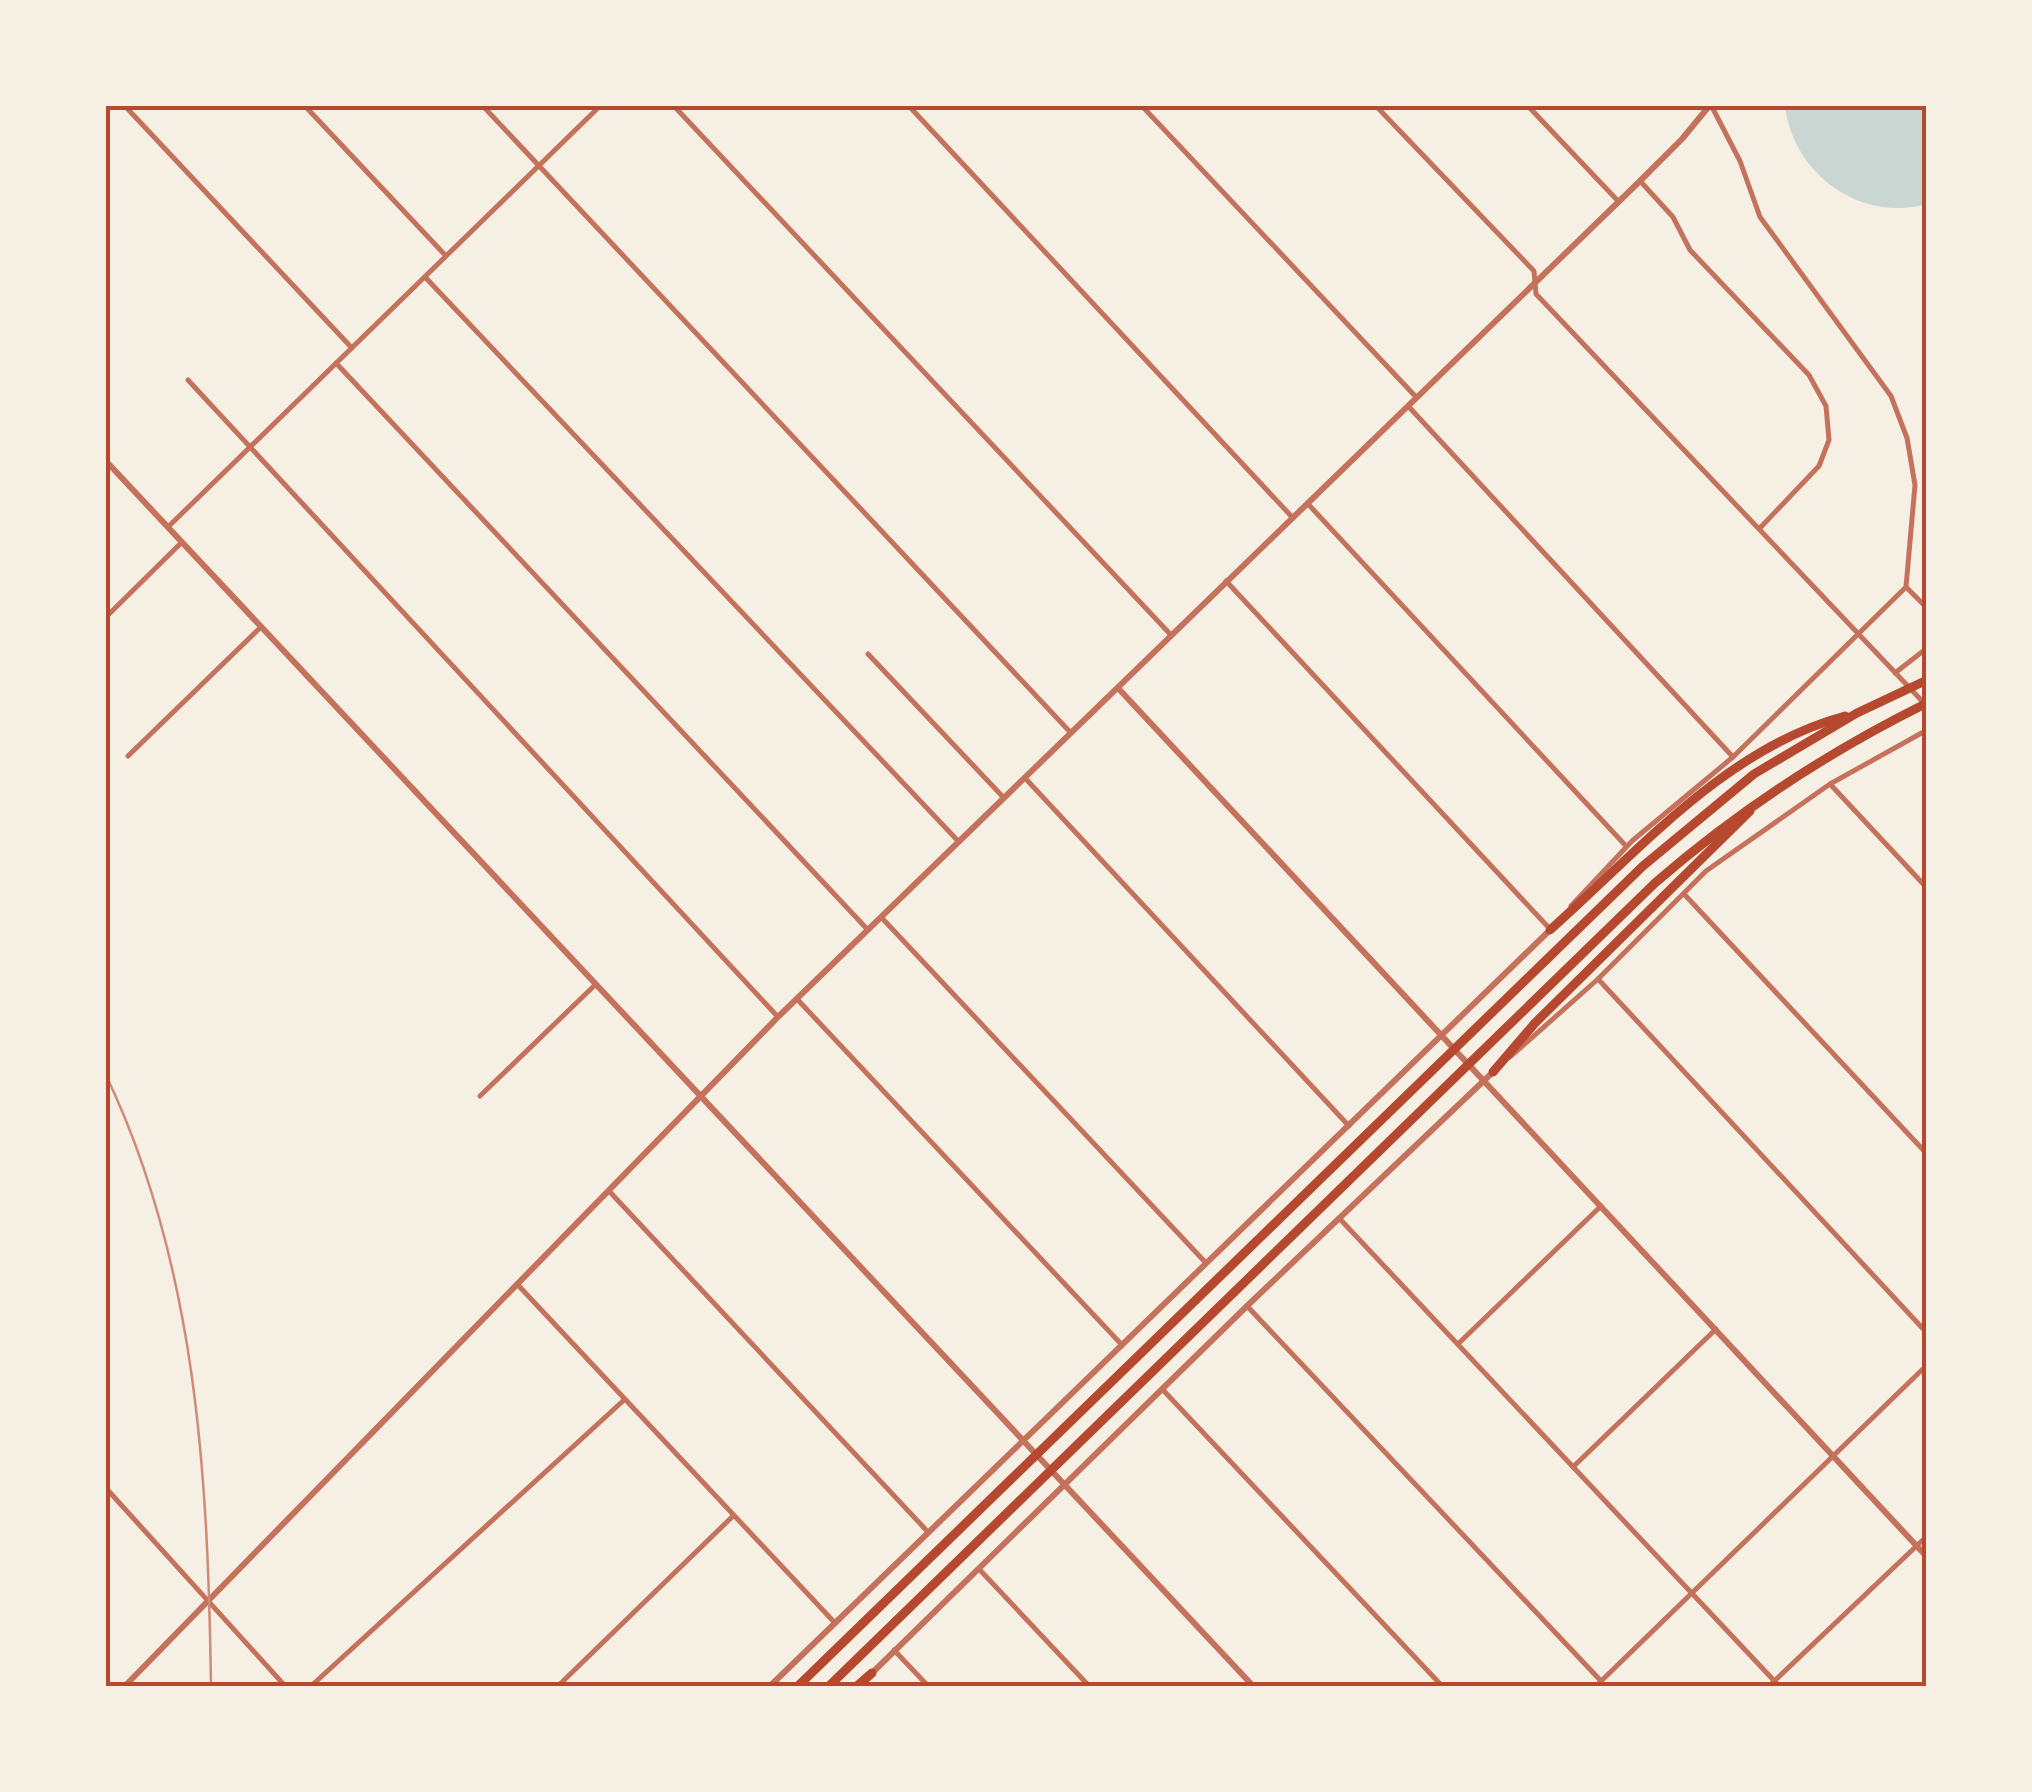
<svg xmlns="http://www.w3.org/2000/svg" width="2032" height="1792" font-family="'Exo 2',sans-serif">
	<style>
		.water { fill: #c9d6d2 }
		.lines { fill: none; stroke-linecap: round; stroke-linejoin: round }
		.minor { stroke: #c5725c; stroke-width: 5 }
		.tertiary { stroke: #c5725c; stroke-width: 6 }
		.motorway { stroke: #b5482f; stroke-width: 9 }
		.rail { stroke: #cf8b77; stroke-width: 2.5 }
		.neatline { fill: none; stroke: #b5482f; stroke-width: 4 }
	</style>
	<rect width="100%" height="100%" fill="#f6efe4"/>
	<!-- water -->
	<path class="water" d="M1785,105H1927V204C1860,223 1792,173 1785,105Z"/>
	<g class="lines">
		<!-- minor -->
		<g class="minor">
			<polyline points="124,105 351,347"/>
			<polyline points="304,105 446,256"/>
			<polyline points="482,105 1071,733"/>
			<polyline points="673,105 1171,635"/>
			<polyline points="908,105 1293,518"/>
			<polyline points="1141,105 1417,398"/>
			<polyline points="1375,105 1534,271 1536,294 1924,703"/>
			<polyline points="1527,105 1618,201"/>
			<polyline points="1641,182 1673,217 1690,250 1809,375 1826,406 1829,440 1819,466 1760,528"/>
			<polyline points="425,277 959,842"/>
			<polyline points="336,363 868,930"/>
			<polyline points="188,380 778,1017"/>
			<polyline points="1409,407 1733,757"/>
			<polyline points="1308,504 1626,846"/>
			<polyline points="168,527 601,105"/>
			<polyline points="1226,581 1550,929"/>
			<polyline points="1906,587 1927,608"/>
			<polyline points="105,618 182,542"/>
			<polyline points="868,654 1004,798"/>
			<polyline points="1895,673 1927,648"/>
			<polyline points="128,756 261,627"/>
			<polyline points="1025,778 1349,1126"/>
			<polyline points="1830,784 1927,888"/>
			<polyline points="1684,894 1927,1154"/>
			<polyline points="1571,906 1632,841 1733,757 1906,587 1915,485 1907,438 1891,396 1760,217 1740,161 1711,105"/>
			<polyline points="881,917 1206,1263"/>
			<polyline points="1598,979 1927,1333"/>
			<polyline points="797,999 1122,1345"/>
			<polyline points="1510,1057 1598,979 1706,871 1830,784 1927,730"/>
			<polyline points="480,1096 596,984"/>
			<polyline points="609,1191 928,1532"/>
			<polyline points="1339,1218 1780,1687"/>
			<polyline points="517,1284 835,1623"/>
			<polyline points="1247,1306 1601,1681"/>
			<polyline points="1458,1344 1601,1206"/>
			<polyline points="1163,1390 1443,1687"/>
			<polyline points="1573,1467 1716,1329"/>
			<polyline points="105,1487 286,1687"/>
			<polyline points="979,1569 1090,1687"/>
			<polyline points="894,1650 929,1687"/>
			<polyline points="310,1687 624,1400"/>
			<polyline points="557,1687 733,1516"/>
			<polyline points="1595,1687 1927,1365"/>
			<polyline points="1768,1687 1927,1536"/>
		</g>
		<!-- tertiary -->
		<g class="tertiary">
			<polyline points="105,460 1254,1687"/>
			<polyline points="1118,688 1927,1557"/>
			<polyline points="872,1673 1247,1306 1493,1072"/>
			<polyline points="124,1687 778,1017 1640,181 1682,139 1710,105"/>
			<polyline points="769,1687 1550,930"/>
		</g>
		<!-- motorway -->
		<g class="motorway">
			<path d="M1550,930C1639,851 1726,748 1845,716"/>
			<polyline points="1493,1072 1535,1023 1750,811"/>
			<polyline points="797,1687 1643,866 1754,774 1857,713 1927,680"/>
			<path d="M828,1687L1655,883C1739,810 1828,752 1927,703"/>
			<polyline points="856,1687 872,1673"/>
		</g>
		<!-- rail -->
		<path class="rail" d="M105,1073C197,1265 208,1477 211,1687"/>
	</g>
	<!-- border -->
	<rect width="2032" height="1792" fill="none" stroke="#f6efe4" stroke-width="215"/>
	<rect x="108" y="108" width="1816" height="1576" class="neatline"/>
</svg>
